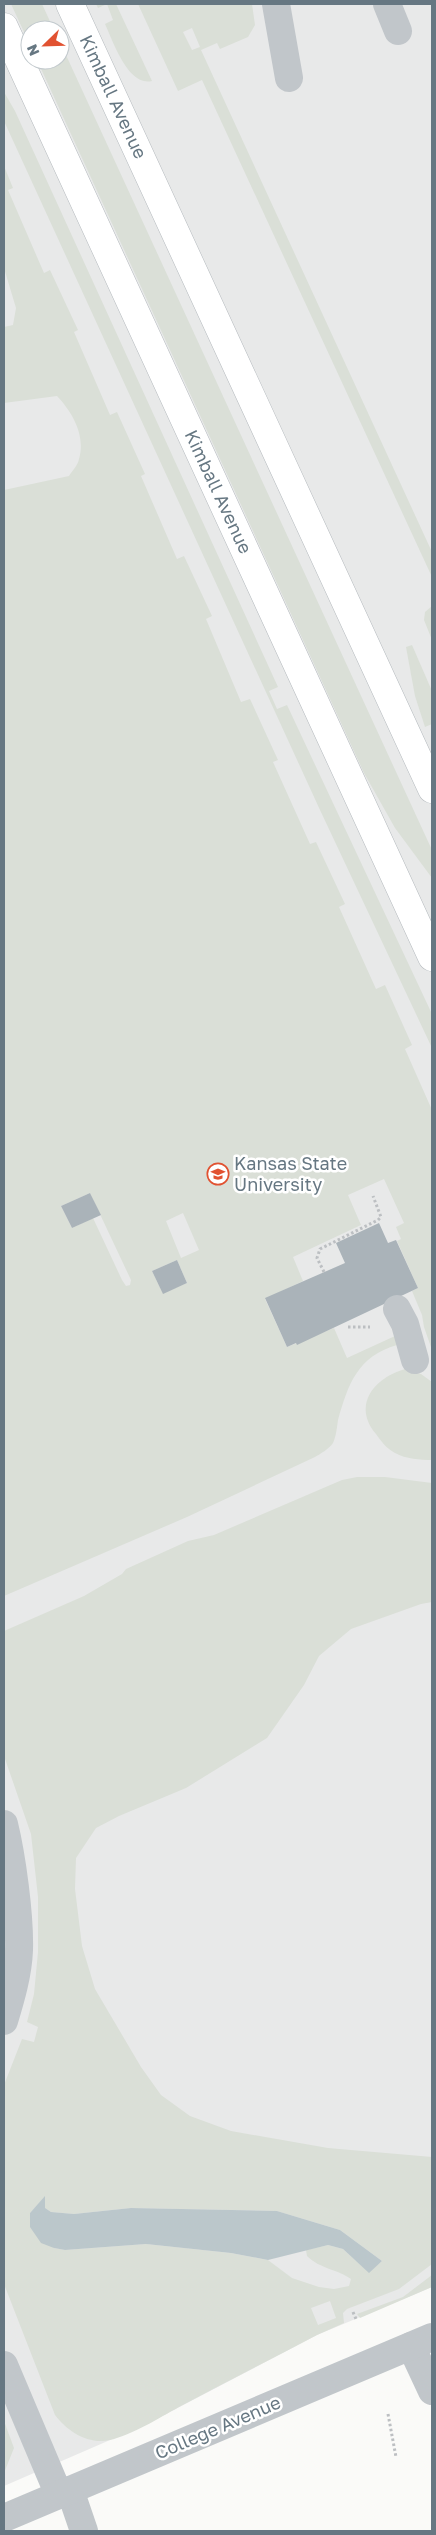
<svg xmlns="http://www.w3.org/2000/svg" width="436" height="2535" font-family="'Golos Text',sans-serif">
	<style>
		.built { fill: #e8e9e9; fill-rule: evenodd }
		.green { fill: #dadfd7; fill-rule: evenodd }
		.water { fill: #bbc7cb }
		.building { fill: #aab3b9 }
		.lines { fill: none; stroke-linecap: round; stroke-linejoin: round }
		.major-casing { stroke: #b5babe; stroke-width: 29 }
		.path { stroke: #bcbfc2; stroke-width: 3; stroke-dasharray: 2.5 2.5; stroke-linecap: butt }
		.minor { stroke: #c1c6ca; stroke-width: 28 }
		.major { stroke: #fff; stroke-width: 28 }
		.labels { text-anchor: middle; stroke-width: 5; stroke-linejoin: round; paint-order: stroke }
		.street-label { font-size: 18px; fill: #667782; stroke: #fff }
		.poi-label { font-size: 18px; fill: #667782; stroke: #fff; text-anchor: start }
	</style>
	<rect width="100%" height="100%" fill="#fafaf8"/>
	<!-- built -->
	<path class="built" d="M4,4H432V2287L317,2335L147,2424L4,2486ZM30,30H60V60H30Z"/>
	<!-- green -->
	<g class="green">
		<polygon points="11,4 42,4 54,30 30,30 30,45"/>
		<path d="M96,4H116L152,81C128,87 113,41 105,24L113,20L107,4L98,8Z"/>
		<path d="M138,4H252L255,25L248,37L220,49L217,43L201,50L432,552V577L202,80L178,91ZM192,28L200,47L192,50L183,32Z"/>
		<polygon points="60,42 432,850 432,878 395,828 364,773 37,60 60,60"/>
		<polygon points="4,92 15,111 278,687 269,691 277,709 287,705 432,1014 432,1048 320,810 4,121"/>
		<path d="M4,166L13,188L8,190L44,273L50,270L78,330L74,332L110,415L117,412L145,474L141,476L177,559L184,556L212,616L206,619L241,702L250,699L278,760L273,762L310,844L316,842L345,904L339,907L376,989L385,985L412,1045L405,1049L432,1110V1350L424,1327L422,1315L412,1291L418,1288L397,1241L401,1239L396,1227L404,1223L384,1179L348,1195L361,1225L293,1257L303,1281L265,1299L287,1347L334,1328L347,1358L395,1336L397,1345C358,1356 348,1384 338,1420C337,1427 336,1437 333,1443C329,1449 320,1454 315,1457L187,1517L4,1596V490L69,476C72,471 78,465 79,459C86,435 72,412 57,396L4,403V327L13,325L16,308L4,268ZM90,1193L131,1280L130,1285L126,1286L122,1280L93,1218L72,1228L61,1206ZM183,1213L199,1250L181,1258L166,1221ZM177,1260L187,1283L163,1293L152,1271Z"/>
		<polygon points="432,606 432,640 424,620 425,612"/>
		<polygon points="412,645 432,691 432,724 425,727 415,696 406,647"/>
		<path d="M405,1369L421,1374L432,1382V1460C420,1460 406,1459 395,1453C386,1448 382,1442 376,1434C352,1405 374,1378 405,1369Z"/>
		<path d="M357,1477H385L432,1483V1602L421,1604L351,1629L319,1656L304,1685L267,1738L186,1788L119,1816L96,1828L76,1858L75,1889L82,1946L95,1989L141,2067L161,2095L190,2116L231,2131L328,2148L432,2157V2264L399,2289L347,2309L343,2313L344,2323L317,2335C271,2359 225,2383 179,2407C159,2418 132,2435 110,2440C88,2445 67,2431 55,2415L4,2284V2085L22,2039L34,2042L38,2027L27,2022L34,1994L38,1952V1897L31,1834L4,1756V1631L84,1596L122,1574L126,1569L188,1541L214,1535L342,1480ZM45,2197L44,2208L51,2212L74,2214L131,2208L277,2211L340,2230L382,2261L376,2266L356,2261L343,2249L328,2245L306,2250L307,2256C320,2269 337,2269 351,2279L349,2286L334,2289L319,2287L292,2278L268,2260L231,2253L146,2244L65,2250L54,2248L30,2213ZM330,2301L336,2318L318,2325L311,2308Z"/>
		<polygon points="432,2275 432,2287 360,2318 357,2314 403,2297"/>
		<polygon points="4,2421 14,2448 4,2473"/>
	</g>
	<!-- water -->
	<polygon class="water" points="45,2196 45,2208 51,2212 74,2214 131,2208 277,2211 340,2230 382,2261 369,2273 343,2249 328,2245 268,2260 231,2253 146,2244 65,2250 54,2248 41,2243 30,2227 30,2213"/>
	<!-- building -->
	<g class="building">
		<polygon points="90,1193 101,1215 72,1228 61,1206"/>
		<polygon points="379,1223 388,1243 396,1240 418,1288 297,1345 296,1343 287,1347 265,1298 345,1263 336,1243"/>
		<polygon points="177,1260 187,1283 163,1294 152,1271"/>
	</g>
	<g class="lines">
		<!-- major casing -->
		<g class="major-casing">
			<g id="major">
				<polyline points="70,4 432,789"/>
				<polyline points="4,27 432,957"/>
			</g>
		</g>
		<!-- path -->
		<g class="path">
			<polyline points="324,1272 317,1258 320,1249 378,1220 381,1217 373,1196"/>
			<polyline points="348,1327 370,1327"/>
			<polyline points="353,2312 356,2319"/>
			<polyline points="388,2414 396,2457"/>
		</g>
		<!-- minor -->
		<g class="minor">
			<polyline points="276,4 289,78"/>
			<polyline points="387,4 398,31"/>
			<polyline points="397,1309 405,1324 415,1360"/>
			<path d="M4,1824C12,1857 20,1916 19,1950C18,1974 11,1998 4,2021"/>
			<polyline points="411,2346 432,2391"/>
			<polyline points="4,2365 59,2495"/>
			<polyline points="70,2490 84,2531"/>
			<polyline points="4,2518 432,2337"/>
		</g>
		<!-- major -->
		<use href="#major" class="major"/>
	</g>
	<!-- icons -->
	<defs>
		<g id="university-ring" transform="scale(1.125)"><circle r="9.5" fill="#fff" stroke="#e15231" stroke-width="1.5"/><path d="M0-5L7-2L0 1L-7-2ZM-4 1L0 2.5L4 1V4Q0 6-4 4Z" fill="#e15231"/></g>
	</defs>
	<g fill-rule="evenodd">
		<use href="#university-ring" x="218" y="1174"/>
	</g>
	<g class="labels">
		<!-- street labels -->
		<g class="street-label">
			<text transform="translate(113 97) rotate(65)" y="6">Kimball Avenue</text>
			<text transform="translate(218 492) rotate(65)" y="6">Kimball Avenue</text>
			<text transform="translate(218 2428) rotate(-23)" y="6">College Avenue</text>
		</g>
		<!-- poi labels -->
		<g class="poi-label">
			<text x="234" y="1170">Kansas State<tspan x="234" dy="21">University</tspan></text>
		</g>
	</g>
	<!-- border -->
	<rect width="436" height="2535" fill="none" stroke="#667782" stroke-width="10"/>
	<!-- north arrow -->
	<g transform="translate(45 45) rotate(247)"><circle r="24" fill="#ffffff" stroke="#c2c9cd"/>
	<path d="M0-4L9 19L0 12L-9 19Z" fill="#e15231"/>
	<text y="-8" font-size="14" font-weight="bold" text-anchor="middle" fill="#667782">N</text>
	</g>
</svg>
